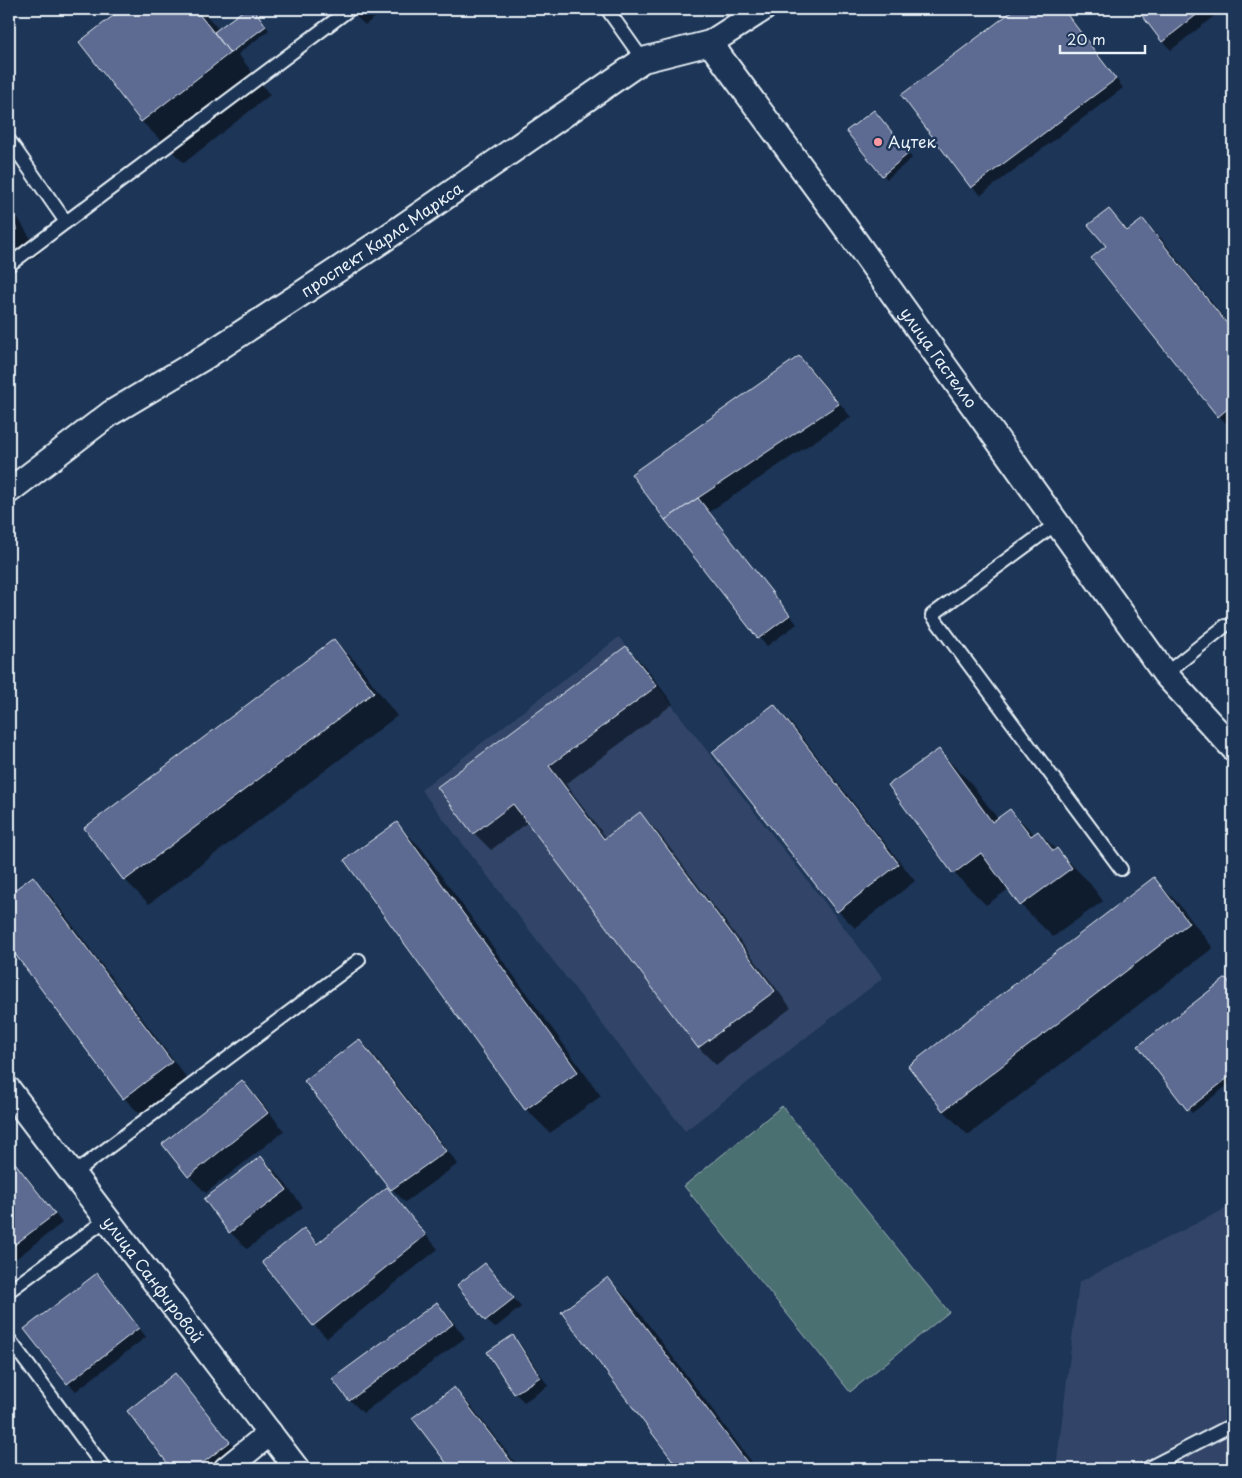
<svg xmlns="http://www.w3.org/2000/svg" width="1242" height="1478" font-family="'Playpen Sans',sans-serif">
	<style>
		.built { fill: #304568 }
		.green { fill: #4b6f71; stroke: #9ab0b4 }
		.shadow { fill: #0007 }
		.building { fill: #5d6a91; stroke: #e8f1f8 }
		.lines { fill: none; stroke-linecap: round; stroke-linejoin: round }
		.lane-casing { stroke: #e8f1f8; stroke-width: 16 }
		.street-casing { stroke: #e8f1f8; stroke-width: 28 }
		.lane { stroke: #1d3557; stroke-width: 12 }
		.street { stroke: #1d3557; stroke-width: 24 }
		.poi-dot { fill: #ff9aa2; stroke: #1d3557; stroke-width: 2 }
		.labels { text-anchor: middle; stroke-width: 5; stroke-linejoin: round; paint-order: stroke }
		.poi-label { font-size: 16px; fill: #e8f1f8; stroke: #1d3557; text-anchor: start }
		.street-label { font-size: 16px; fill: #e8f1f8; stroke: #1d3557 }
	</style>
	<rect width="100%" height="100%" fill="#1d3557"/>
	<filter id="ink" filterUnits="userSpaceOnUse"><feTurbulence type="fractalNoise" baseFrequency=".02" numOctaves="2"/><feDisplacementMap in="SourceGraphic" scale="10" xChannelSelector="R" yChannelSelector="G"/><feConvolveMatrix kernelMatrix="1 2 1 2 8 2 1 2 1" color-interpolation-filters="sRGB"/></filter>
	<g filter="url(#ink)">
		<!-- built -->
		<g class="built">
			<polygon points="619,637 883,978 685,1131 421,790"/>
			<polygon points="1233,1205 1233,1469 1056,1469 1079,1282"/>
		</g>
		<!-- green -->
		<polygon class="green" points="782,1106 949,1312 850,1392 684,1186"/>
		<!-- shadow -->
		<g class="shadow">
			<polygon points="124,9 201,9 219,30 247,9 253,9 269,30 238,54 270,95 184,163 142,122 81,43"/>
			<polygon points="284,9 299,9 290,15"/>
			<polygon points="348,9 386,9 365,25"/>
			<polygon points="1017,9 1064,9 1123,88 981,195 972,187 903,95"/>
			<polygon points="1139,9 1223,9 1171,50 1163,42"/>
			<polygon points="878,115 912,158 887,179 883,175"/>
			<polygon points="9,203 40,254 9,273"/>
			<polygon points="1109,211 1129,231 1143,220 1160,237 1233,329 1233,430 1219,416"/>
			<polygon points="799,357 812,370 851,417 709,512 797,624 767,646 759,638 666,519"/>
			<polygon points="334,640 358,664 397,716 149,904 125,880 85,828"/>
			<polygon points="626,647 643,664 673,704 566,784 607,839 640,814 657,831 791,1008 716,1065 699,1048 528,822 491,850 474,833"/>
			<polygon points="774,706 791,723 915,881 855,928 838,911"/>
			<polygon points="938,750 970,782 998,819 1010,810 1035,835 1038,832 1056,849 1088,881 1103,901 1053,937 1021,905 1009,889 986,905 954,873"/>
			<polygon points="397,824 421,848 601,1096 550,1133 526,1109"/>
			<polygon points="33,878 50,895 188,1080 141,1115 124,1098 9,944 9,896"/>
			<polygon points="1154,879 1178,903 1213,948 968,1135 944,1111 910,1066"/>
			<polygon points="1229,983 1233,988 1233,1081 1192,1113 1188,1109"/>
			<polygon points="359,1040 372,1053 458,1164 405,1202 392,1189"/>
			<polygon points="242,1082 259,1099 284,1131 206,1193 189,1176"/>
			<polygon points="261,1157 278,1174 303,1207 247,1249 230,1232 206,1200"/>
			<polygon points="12,1161 21,1169 62,1223 9,1264 9,1163"/>
			<polygon points="387,1189 399,1202 438,1249 327,1338 314,1325 263,1263 304,1230 318,1244"/>
			<polygon points="485,1265 521,1307 495,1328 486,1320"/>
			<polygon points="96,1275 105,1283 146,1337 76,1391 68,1383"/>
			<polygon points="608,1279 632,1303 757,1469 680,1469 563,1312"/>
			<polygon points="436,1304 449,1316 465,1338 363,1413 350,1400"/>
			<polygon points="513,1337 521,1345 548,1386 524,1402 515,1393 489,1353"/>
			<polygon points="175,1375 237,1451 214,1469 174,1469 128,1411"/>
			<polygon points="453,1388 470,1405 520,1469 452,1469 414,1419"/>
		</g>
		<!-- building -->
		<g class="building">
			<polygon points="122,9 195,9 230,53 141,122 79,42"/>
			<polygon points="245,9 254,9 266,26 230,53 214,32"/>
			<polygon points="1015,9 1063,9 1116,79 971,188 901,95"/>
			<polygon points="1137,9 1204,9 1162,42"/>
			<polygon points="874,110 909,153 882,176 846,131"/>
			<polygon points="1109,209 1127,231 1143,219 1233,331 1233,404 1218,417 1091,258 1106,246 1088,225"/>
			<polygon points="9,216 17,229 9,234"/>
			<polygon points="799,356 839,404 665,520 631,474"/>
			<polygon points="698,498 790,615 758,639 665,520"/>
			<polygon points="334,639 374,692 124,881 84,828"/>
			<polygon points="626,646 657,686 549,766 604,839 640,812 775,991 698,1048 513,804 473,834 437,787"/>
			<polygon points="774,704 899,864 837,912 712,752"/>
			<polygon points="939,749 992,822 1010,809 1031,836 1038,831 1053,851 1057,848 1072,868 1020,906 981,853 953,874 888,785"/>
			<polygon points="397,822 578,1072 525,1110 344,860"/>
			<polygon points="33,876 172,1062 123,1099 9,946 9,894"/>
			<polygon points="1154,877 1189,923 943,1111 908,1066"/>
			<polygon points="1226,978 1233,987 1233,1074 1187,1110 1138,1046"/>
			<polygon points="359,1039 446,1151 391,1190 304,1081"/>
			<polygon points="242,1080 268,1113 188,1177 162,1144"/>
			<polygon points="261,1156 287,1190 229,1233 204,1199"/>
			<polygon points="12,1159 55,1214 9,1249 9,1162"/>
			<polygon points="387,1187 426,1235 313,1326 262,1262 304,1228 317,1244"/>
			<polygon points="485,1263 514,1298 485,1321 457,1285"/>
			<polygon points="97,1273 139,1328 67,1384 24,1329"/>
			<polygon points="608,1277 752,1469 679,1469 561,1312"/>
			<polygon points="437,1302 453,1324 349,1401 332,1379"/>
			<polygon points="513,1335 540,1377 514,1394 487,1352"/>
			<polygon points="175,1373 230,1442 195,1469 172,1469 127,1411"/>
			<polygon points="454,1387 517,1469 451,1469 412,1418"/>
		</g>
		<g class="lines">
			<!-- lane casing -->
			<g class="lane-casing">
				<g id="lane">
					<polyline points="607,9 643,60"/>
					<polyline points="9,140 66,222 350,9"/>
					<polyline points="9,265 66,222"/>
					<polyline points="1057,523 932,615 1121,869"/>
					<polyline points="1165,674 1225,626"/>
					<polyline points="73,1174 359,960"/>
					<polyline points="9,1291 107,1219"/>
					<polyline points="9,1339 105,1469"/>
					<polyline points="1146,1469 1226,1428 1233,1428"/>
				</g>
			</g>
			<!-- street casing -->
			<g class="street-casing">
				<g id="street">
					<path id="s1" d="M710,43L843,224L1165,674L1233,748"/>
					<path id="s2" d="M9,491L111,413L205,357L383,240L643,60L710,43L763,9"/>
					<path id="s3" d="M9,1090L297,1469"/>
					<polyline points="226,1469 270,1433"/>
				</g>
			</g>
			<!-- lane -->
			<use href="#lane" class="lane"/>
			<!-- street -->
			<use href="#street" class="street"/>
		</g>
	</g>
	<!-- markers -->
	<circle class="poi-dot" cx="878" cy="142" r="5"/>
	<g class="labels">
		<!-- poi labels -->
		<g class="poi-label">
			<text x="888" y="148">Ацтек</text>
		</g>
		<!-- street labels -->
		<g class="street-label">
			<text dy="6" stroke="none"><textPath href="#s2" startOffset="450">проспект Карла Маркса</textPath></text>
			<text dy="6" stroke="none"><textPath href="#s1" startOffset="389">улица Гастелло</textPath></text>
			<text dy="6" stroke="none"><textPath href="#s3" startOffset="238">улица Санфировой</textPath></text>
		</g>
	</g>
	<!-- margin -->
	<rect width="1242" height="1478" fill="none" stroke="#1d3557" stroke-width="30"/>
	<rect x="15" y="15" width="1212" height="1448" fill="none" stroke="#e8f1f8" stroke-width="2" filter="url(#ink)"/>
	<!-- scale -->
	<path d="M1060 45v8h85v-8" fill="none" stroke="#e8f1f8" stroke-width="2.5"/>
	<text x="1067" y="45" font-size="15" fill="#e8f1f8" stroke="#1d3557" stroke-width="4" paint-order="stroke">20 m</text>
</svg>
